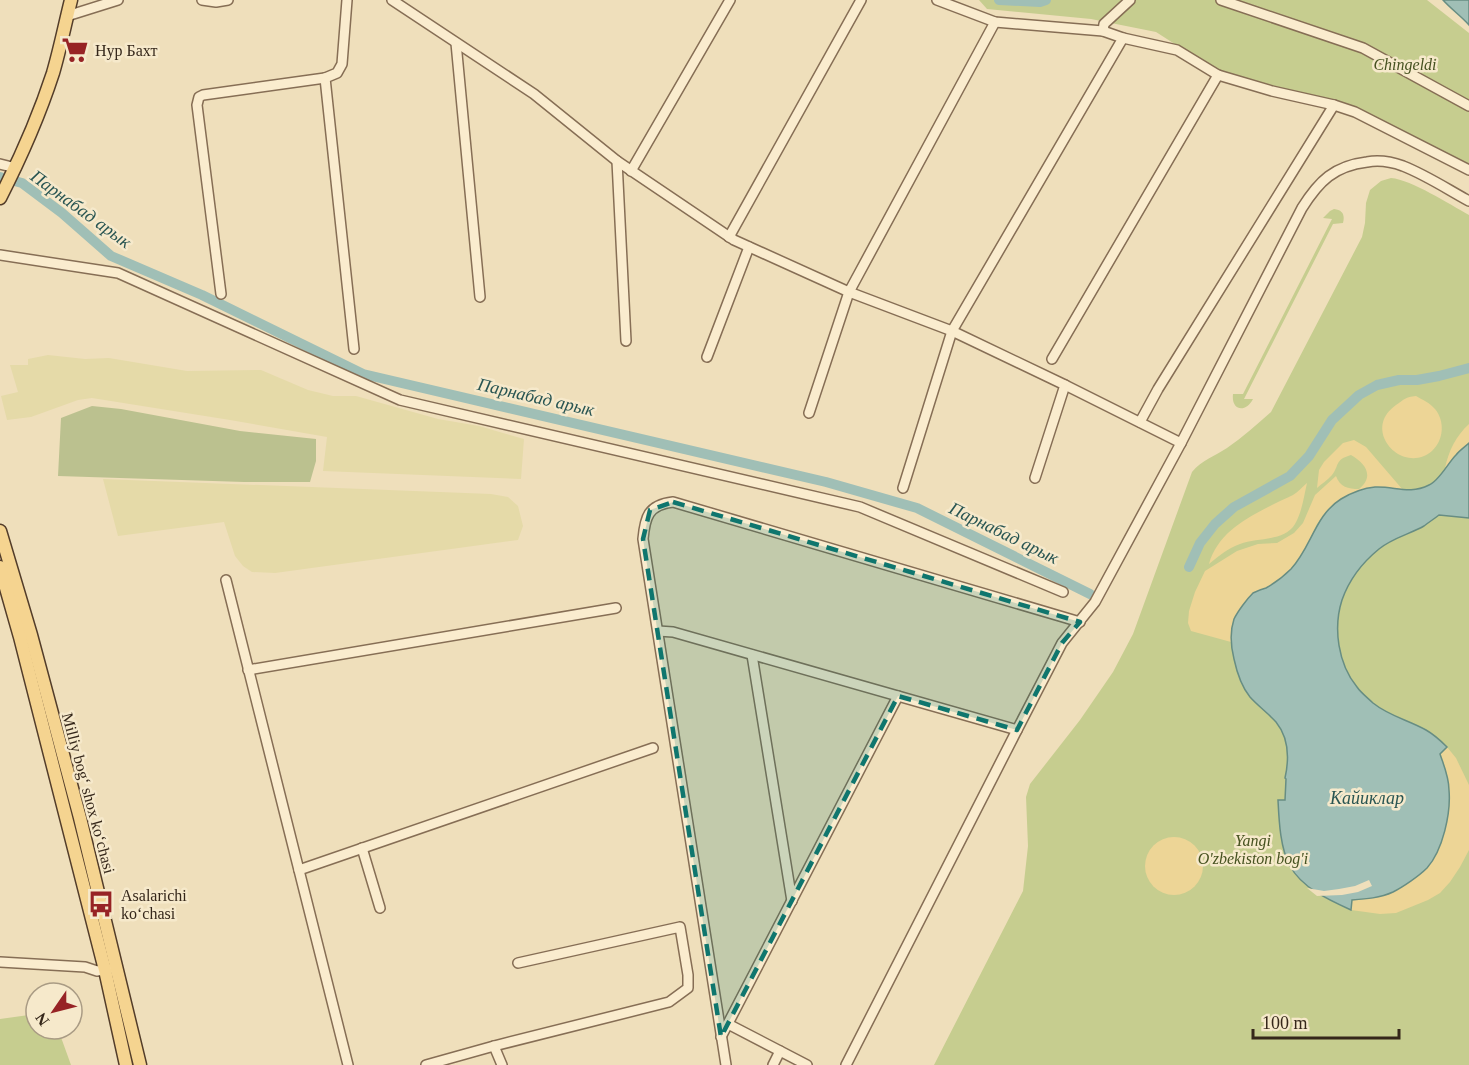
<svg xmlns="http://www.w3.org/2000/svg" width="1469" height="1065" font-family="Georgia,serif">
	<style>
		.farmland { fill: #e5daa8 }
		.green { fill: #c6cd8f }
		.sand { fill: #edd596 }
		.cemetery { fill: #bbc18f }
		.water { fill: #a0bfb6; stroke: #678d83; stroke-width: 1.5 }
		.pier { fill: #efdfbb }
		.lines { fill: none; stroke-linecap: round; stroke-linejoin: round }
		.canal { stroke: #a0bfb6; stroke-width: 10 }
		.minor-casing { stroke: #866e55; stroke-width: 12 }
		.major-casing { stroke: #533d2a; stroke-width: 15 }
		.minor { stroke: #faecce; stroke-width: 9 }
		.major { stroke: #f5d490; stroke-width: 12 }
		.marked { fill: #0f766e; fill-opacity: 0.2; stroke: #0f766e; stroke-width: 4.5; stroke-dasharray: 12 8; stroke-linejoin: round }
		.labels { text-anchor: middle; stroke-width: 5; stroke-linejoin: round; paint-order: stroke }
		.poi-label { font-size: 16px; fill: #35271a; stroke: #f6e9cb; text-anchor: start }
		.park-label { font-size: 16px; font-style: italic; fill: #465220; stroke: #f6e9cb }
		.street-label { font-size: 16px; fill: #35271a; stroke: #f6e9cb }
		.water-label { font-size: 18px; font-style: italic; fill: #295552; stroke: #f6e9cb }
	</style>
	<rect width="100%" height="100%" fill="#efdfbb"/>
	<!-- farmland -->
	<g class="farmland">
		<polygon points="48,355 85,359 109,358 187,371 261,370 308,390 333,396 356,396 438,419 479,426 524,439 521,479 323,471 327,437 230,420 92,398 78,400 31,417 7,420 1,396 18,392 10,365 28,365 28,359"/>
		<polygon points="103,479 491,494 508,497 518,506 523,526 518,540 275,573 252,572 243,566 235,556 224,522 118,536"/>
	</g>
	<!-- green -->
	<g class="green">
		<polygon points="979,0 1427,0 1469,33 1469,168 1366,114 1270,89 1217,71 1156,32 1091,19 987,9"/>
		<path d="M1391,178C1412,180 1449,204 1469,215V1065H934L1023,891L1028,846L1026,797L1030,784L1080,720L1113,672L1133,634L1192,472C1202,460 1215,456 1227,448C1243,437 1257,424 1271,412L1362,237L1365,223L1366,203L1370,190L1381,181Z"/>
		<path d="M1334,209C1343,210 1345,215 1343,223L1333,224L1244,399H1253C1246,413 1231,411 1233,394H1243L1332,219L1323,218L1330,211Z"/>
		<polygon points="36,1014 36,1029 58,1029 71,1065 0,1065 0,1019"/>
	</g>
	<!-- sand -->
	<g class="sand">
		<path d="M1416,396C1423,400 1430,403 1435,409C1445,421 1444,440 1432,451C1403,476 1360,430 1396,405C1405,399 1405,397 1416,396Z"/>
		<path d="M1469,424V443L1456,454L1445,468C1449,450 1456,436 1469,424Z"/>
		<path d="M1354,440L1366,447L1403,490L1376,487L1341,499L1329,508L1317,524L1304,551L1293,567L1282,578L1269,586L1254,593L1243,606L1235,619L1231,642L1191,631L1188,623L1189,611L1195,592L1205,571L1237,551L1258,544L1277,543L1294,533L1303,523L1315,495L1336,476C1340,487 1348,489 1359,489C1375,476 1365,463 1351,455C1334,460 1340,465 1332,475C1328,480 1321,484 1317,488L1319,470L1324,462L1343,443Z"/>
		<path d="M1307,483C1304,496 1302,512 1295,524C1284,542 1258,537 1240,544C1228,548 1219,556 1209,564C1218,532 1248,517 1276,503C1281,500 1288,498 1293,495C1298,492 1302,487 1307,483Z"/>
		<path d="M1447,747L1456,758L1469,785V850L1460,867L1450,882L1440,893L1428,900L1396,913L1380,914L1351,910L1352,900C1384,898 1414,886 1433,859L1446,770L1440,754Z"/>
		<circle cx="1174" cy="866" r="29"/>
	</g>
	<!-- cemetery -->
	<polygon class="cemetery" points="92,406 121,409 240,431 316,439 316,461 310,482 244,482 58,476 61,418"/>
	<!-- water -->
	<g class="water">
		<path d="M1443,0H1469V25C1461,16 1451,9 1443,0Z"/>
		<path d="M1469,443V518L1439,515C1434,519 1429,522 1424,526C1410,534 1392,538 1379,549C1363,562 1349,580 1342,600C1333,628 1338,664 1357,687C1361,693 1368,698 1373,703C1389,716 1408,720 1426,730C1433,734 1441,741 1447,747L1440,754C1444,766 1449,777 1449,790C1451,813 1443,850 1427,868C1419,876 1403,887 1393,892C1380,898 1366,899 1352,900L1351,910C1329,900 1302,888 1290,866C1280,848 1279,820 1278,800H1285L1286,779L1285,778C1289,760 1289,738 1276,722C1268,713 1258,706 1250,697C1241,686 1237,673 1234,659C1231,647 1230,631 1234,619C1238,611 1247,599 1253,593C1257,591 1262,589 1266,588C1275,583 1284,576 1291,569C1311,548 1315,515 1341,499C1351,493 1364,488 1375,487C1395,486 1409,495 1429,485C1439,481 1448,463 1456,455C1460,450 1465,447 1469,443Z"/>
	</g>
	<!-- pier -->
	<polygon class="pier" points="1369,880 1372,886 1358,892 1342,895 1317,896 1307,888 1324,891 1339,889 1355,886"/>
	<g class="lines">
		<!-- canal -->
		<g class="canal">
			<polyline points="999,0 1040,2 1046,0"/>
			<polyline points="0,177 22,183 62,213 111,256 202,295 363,374 826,482 917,508 1090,594"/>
			<polyline points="1189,567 1200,543 1215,524 1234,507 1290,476 1309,456 1332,420 1359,395 1377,385 1399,380 1417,380 1439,376 1469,368"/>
		</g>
		<!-- minor casing -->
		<g class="minor-casing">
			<g id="minor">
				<polyline points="202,0 216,2 228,0"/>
				<polyline points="347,0 342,64 337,73 325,78 354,349"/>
				<polyline points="392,0 534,94 617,161 734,240 849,292 952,331 1065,385 1035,478"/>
				<polyline points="937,0 995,22 1103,31 1123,38 1177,50 1218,75 1272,91 1334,105 1355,112 1469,170"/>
				<polyline points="1221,0 1363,48 1469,106"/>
				<polyline points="67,16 118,0"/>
				<polyline points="1103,31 1104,24 1130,0"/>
				<polyline points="456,43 480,297"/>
				<polyline points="617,161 626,341"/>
				<polyline points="0,164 16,168"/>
				<polyline points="631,171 730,0"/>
				<polyline points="729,237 861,0"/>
				<polyline points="0,255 118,273 400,400 860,507 1063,592"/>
				<polyline points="221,294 197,105 199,97 203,95 325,78"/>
				<polyline points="707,357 749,247"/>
				<polyline points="1052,359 1218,75"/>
				<polyline points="1065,385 1181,443"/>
				<polyline points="809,413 849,292 995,22"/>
				<polyline points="1140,422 1158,389 1334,105"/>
				<polyline points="903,488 952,331 1123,38"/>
				<polyline points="226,580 348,1065"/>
				<polyline points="658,631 673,632 1017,730"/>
				<polyline points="752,655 792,901"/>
				<polyline points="248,670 616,608"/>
				<polyline points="362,848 380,908"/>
				<polyline points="299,870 653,748"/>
				<polyline points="0,962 85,967 97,971 109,969"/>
				<polyline points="728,1024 807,1065"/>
				<polyline points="721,1037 898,696"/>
				<polyline points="494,1046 502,1065"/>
				<polyline points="426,1065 494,1046 669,1002 688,988 688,975 680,927 518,963"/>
				<path d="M726,1065L643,539C645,517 648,505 673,502L1080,622"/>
				<polyline points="773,1065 780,1051"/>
				<path d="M846,1065L1017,730L1062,643L1095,602L1181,443L1302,208C1319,181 1334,166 1367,162C1378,160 1392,162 1403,166C1426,175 1447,189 1469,201"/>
			</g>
		</g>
		<!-- major casing -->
		<g class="major-casing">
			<g id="major">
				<path d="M0,198C21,157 39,116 53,73C60,49 65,24 71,0"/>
				<polyline points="0,531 31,635 80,818 140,1065"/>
				<polyline points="0,567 20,637 105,970 126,1065"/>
			</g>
		</g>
		<!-- minor -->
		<use href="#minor" class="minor"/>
		<!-- major -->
		<use href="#major" class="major"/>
	</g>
	<!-- marked area -->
	<path class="marked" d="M673,502L1080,622L1062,643L1017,730L898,696L721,1037L643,539L650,510Z"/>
	<!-- icons -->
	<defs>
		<g id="supermarket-bare" transform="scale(2.07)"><path d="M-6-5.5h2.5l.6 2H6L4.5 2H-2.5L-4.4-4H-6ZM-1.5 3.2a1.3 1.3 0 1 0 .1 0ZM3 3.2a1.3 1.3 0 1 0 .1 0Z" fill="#972325" stroke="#f6e9cb" stroke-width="2.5" paint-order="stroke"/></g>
		<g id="bus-bare" transform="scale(2.07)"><path d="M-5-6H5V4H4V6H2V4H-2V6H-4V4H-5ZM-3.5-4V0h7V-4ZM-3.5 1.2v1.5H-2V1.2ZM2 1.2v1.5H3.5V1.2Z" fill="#972325" stroke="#f6e9cb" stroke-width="2.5" paint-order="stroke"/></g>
	</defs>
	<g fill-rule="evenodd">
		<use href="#supermarket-bare" x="75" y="50"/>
		<use href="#bus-bare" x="101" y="904"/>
	</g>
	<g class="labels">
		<!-- poi labels -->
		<g class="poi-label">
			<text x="95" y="56">Нур Бахт</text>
			<text x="121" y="901">Asalarichi<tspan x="121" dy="18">koʻchasi</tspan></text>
		</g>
		<!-- park labels -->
		<g class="park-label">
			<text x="1405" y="70">Chingeldi</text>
			<text x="1253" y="846">Yangi<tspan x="1253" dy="18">O'zbekiston bog'i</tspan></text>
		</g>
		<!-- street labels -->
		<g class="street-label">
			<text transform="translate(89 793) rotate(75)" y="6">Milliy bog‘ shox ko‘chasi</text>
		</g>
		<!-- water labels -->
		<g class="water-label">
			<text transform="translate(81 209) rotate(36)" y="6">Парнабад арык</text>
			<text transform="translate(536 397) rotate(13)" y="6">Парнабад арык</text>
			<text transform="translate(1004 533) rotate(26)" y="6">Парнабад арык</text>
			<text x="1367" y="804">Кайиклар</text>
		</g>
	</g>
	<!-- north arrow -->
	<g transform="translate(54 1011) rotate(235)"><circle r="28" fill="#f6e9cb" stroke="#a99b84" stroke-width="1.5"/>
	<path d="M0-4.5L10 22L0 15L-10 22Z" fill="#972325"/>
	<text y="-9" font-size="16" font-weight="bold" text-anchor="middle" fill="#35271a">N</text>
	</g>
	<!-- scale -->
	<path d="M1253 1029v9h146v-9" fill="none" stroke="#35271a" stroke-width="3"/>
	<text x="1262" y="1029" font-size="18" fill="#35271a" stroke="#f6e9cb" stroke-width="4.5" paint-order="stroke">100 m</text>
</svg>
